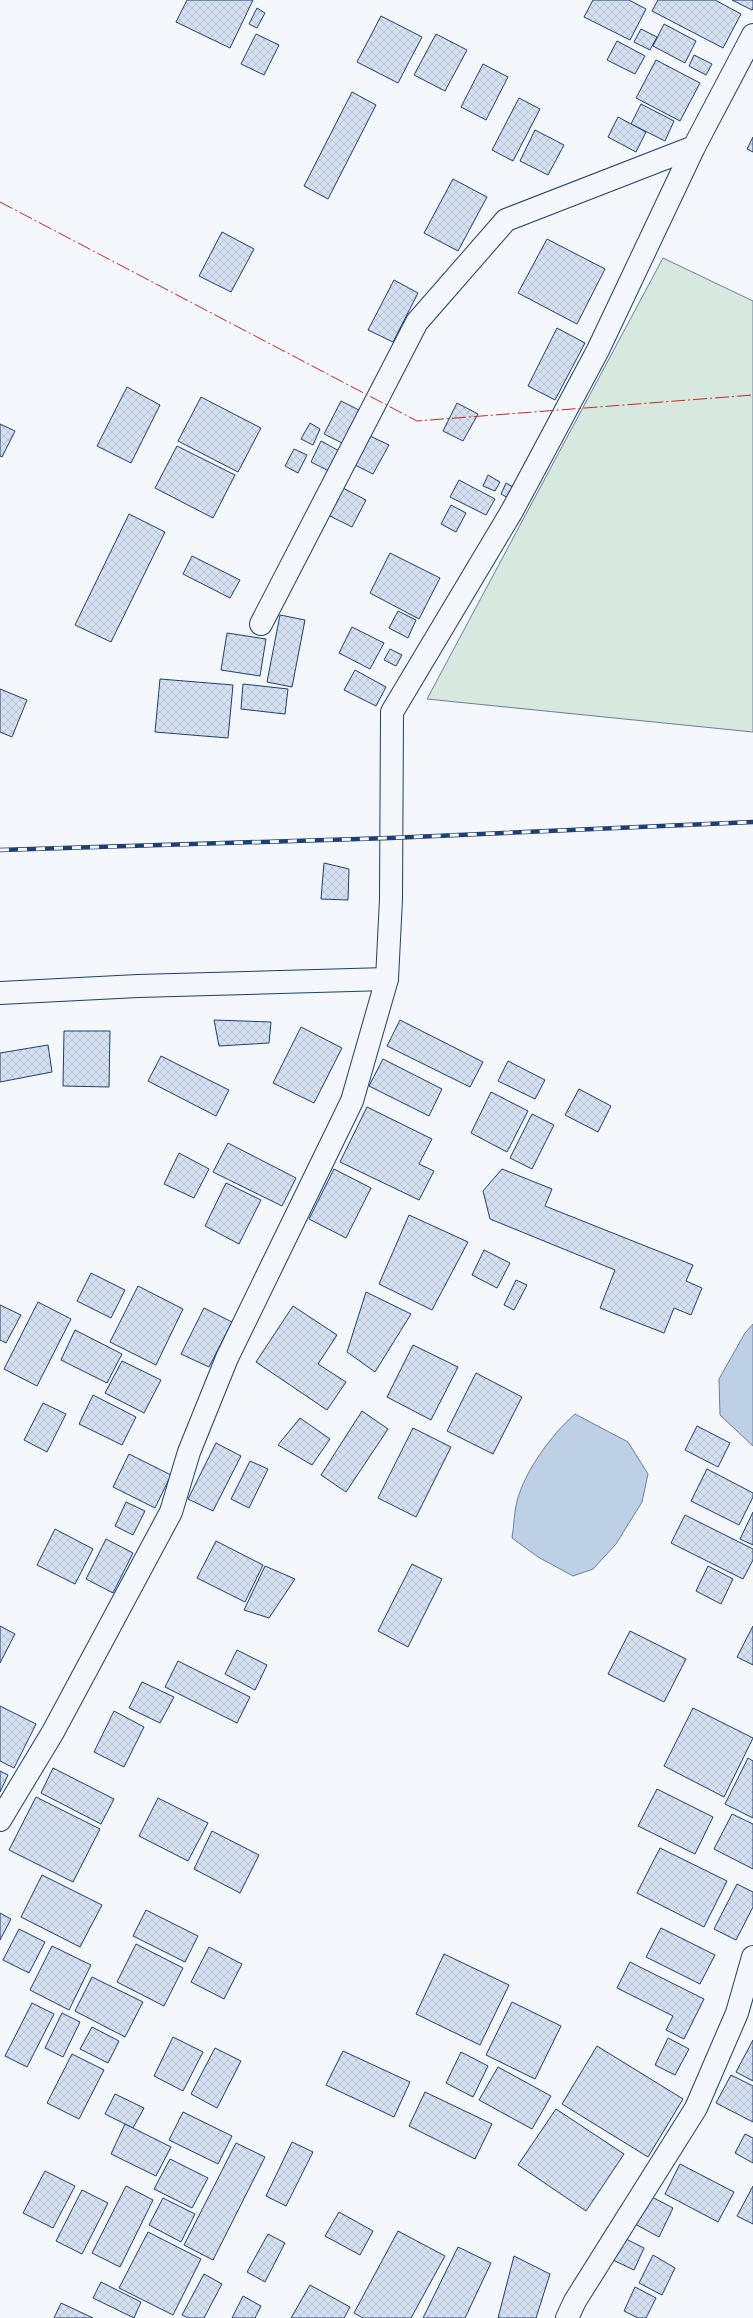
<svg xmlns="http://www.w3.org/2000/svg" width="753" height="2318" font-family="'Libre Baskerville',serif">
	<style>
		.green { fill: #d7e8df; stroke: #687fa3 }
		.water { fill: #bed0e5; stroke: #687fa3 }
		.building { fill: url(#building-cross-hatch); stroke: #1d3f73 }
		.lines { fill: none; stroke-linecap: round; stroke-linejoin: round }
		.minor-casing { stroke: #1d3f73; stroke-width: 24 }
		.minor { stroke: #f4f7fb; stroke-width: 22 }
		.rail-casing { stroke: #1d3f73; stroke-width: 4.5 }
		.rail { stroke: #f4f7fb; stroke-width: 3; stroke-dasharray: 9; stroke-linecap: butt }
		.power { stroke: #c62828; stroke-width: 1; stroke-dasharray: 14 3 2 3; stroke-linecap: butt }
	</style>
	<defs>
		<pattern id="building-cross-hatch" width="8" height="8" patternUnits="userSpaceOnUse"><rect width="8" height="8" fill="#d5e0f0"/><path d="M0 0l8 8M0 8l8-8" fill="none" stroke="#b6c1d1"/></pattern>
	</defs>
	<rect width="100%" height="100%" fill="#f4f7fb"/>
	<!-- green -->
	<polygon class="green" points="663,258 753,301 753,732 427,699"/>
	<!-- water -->
	<g class="water">
		<polygon points="753,1324 753,1446 720,1415 719,1379 745,1333"/>
		<path d="M575,1414L628,1442L648,1474L642,1502L616,1544L593,1569L573,1576L538,1557L512,1538C514,1526 514,1513 517,1501C525,1471 551,1435 575,1414Z"/>
	</g>
	<!-- building -->
	<g class="building">
		<polygon points="187,0 253,0 230,48 176,22"/>
		<polygon points="593,0 629,0 646,9 630,40 584,17"/>
		<polygon points="658,0 715,0 741,14 723,48 652,11"/>
		<polygon points="732,0 753,0 753,9 752,10"/>
		<polygon points="257,8 265,13 257,28 249,24"/>
		<polygon points="381,16 422,37 398,83 357,62"/>
		<polygon points="664,24 696,41 685,63 653,46"/>
		<polygon points="641,29 657,37 650,50 634,42"/>
		<polygon points="256,34 279,45 264,75 241,64"/>
		<polygon points="436,34 467,50 445,91 414,75"/>
		<polygon points="617,41 645,56 635,74 607,60"/>
		<polygon points="694,55 712,64 706,75 689,66"/>
		<polygon points="656,60 700,83 680,121 636,98"/>
		<polygon points="483,64 508,77 486,120 461,107"/>
		<polygon points="352,92 376,105 328,199 304,186"/>
		<polygon points="519,98 540,109 513,161 492,150"/>
		<polygon points="641,104 674,121 665,141 631,124"/>
		<polygon points="618,117 646,132 636,152 608,137"/>
		<polygon points="535,130 564,145 548,175 520,161"/>
		<polygon points="753,137 753,152 747,149"/>
		<polygon points="453,179 487,197 458,251 424,233"/>
		<polygon points="222,232 254,249 231,292 199,276"/>
		<polygon points="547,239 605,269 577,324 518,293"/>
		<polygon points="394,280 418,293 393,342 368,330"/>
		<polygon points="557,328 585,343 555,400 528,386"/>
		<polygon points="127,387 160,405 131,463 97,446"/>
		<polygon points="201,397 261,428 238,472 178,441"/>
		<polygon points="341,401 363,412 346,445 324,434"/>
		<polygon points="457,403 478,414 463,441 443,431"/>
		<polygon points="310,423 320,429 313,445 301,439"/>
		<polygon points="0,424 15,431 2,457 0,456"/>
		<polygon points="370,436 389,445 373,474 355,465"/>
		<polygon points="321,441 343,453 333,473 311,462"/>
		<polygon points="177,446 235,475 213,518 155,488"/>
		<polygon points="294,449 307,455 298,473 285,466"/>
		<polygon points="488,475 500,482 495,491 483,486"/>
		<polygon points="459,480 495,499 486,515 450,497"/>
		<polygon points="506,483 518,490 512,500 501,494"/>
		<polygon points="341,487 366,500 352,527 326,514"/>
		<polygon points="451,505 466,513 456,532 441,524"/>
		<polygon points="129,514 165,532 111,642 75,625"/>
		<polygon points="390,553 440,578 419,619 370,593"/>
		<polygon points="192,556 240,580 230,598 183,574"/>
		<polygon points="398,611 416,620 408,638 389,628"/>
		<polygon points="280,615 305,620 292,687 267,682"/>
		<polygon points="352,627 384,643 370,669 339,653"/>
		<polygon points="227,633 266,639 260,676 221,670"/>
		<polygon points="390,649 402,655 396,666 384,660"/>
		<polygon points="355,670 386,687 376,706 344,690"/>
		<polygon points="160,679 233,685 228,738 155,732"/>
		<polygon points="243,684 288,689 285,714 241,709"/>
		<polygon points="0,689 27,700 12,737 0,732"/>
		<polygon points="324,863 349,869 348,900 321,899"/>
		<polygon points="214,1020 271,1022 269,1043 219,1046"/>
		<polygon points="400,1020 483,1062 470,1087 387,1046"/>
		<polygon points="301,1027 342,1048 314,1103 273,1083"/>
		<polygon points="64,1031 110,1031 109,1087 63,1086"/>
		<polygon points="48,1045 52,1072 0,1082 0,1053"/>
		<polygon points="161,1056 229,1090 216,1116 148,1081"/>
		<polygon points="383,1059 442,1089 429,1116 369,1086"/>
		<polygon points="508,1061 545,1080 535,1099 498,1081"/>
		<polygon points="579,1089 611,1106 598,1132 565,1115"/>
		<polygon points="491,1092 528,1111 507,1152 471,1133"/>
		<polygon points="367,1107 432,1139 419,1164 434,1171 419,1200 340,1162"/>
		<polygon points="532,1114 554,1125 532,1169 510,1158"/>
		<polygon points="228,1143 296,1178 282,1206 213,1172"/>
		<polygon points="179,1153 209,1169 194,1198 164,1184"/>
		<polygon points="334,1169 371,1188 346,1238 309,1219"/>
		<polygon points="502,1169 552,1189 545,1206 693,1265 686,1281 702,1288 691,1315 674,1308 664,1333 600,1308 615,1270 490,1219 483,1191"/>
		<polygon points="226,1183 261,1200 239,1244 205,1226"/>
		<polygon points="409,1215 468,1242 432,1310 379,1284"/>
		<polygon points="484,1250 510,1263 497,1288 472,1275"/>
		<polygon points="91,1273 125,1290 111,1318 77,1301"/>
		<polygon points="516,1280 527,1285 514,1310 504,1305"/>
		<polygon points="138,1286 183,1309 156,1365 110,1342"/>
		<polygon points="366,1292 411,1314 375,1372 347,1352"/>
		<polygon points="38,1302 71,1319 37,1386 4,1369"/>
		<polygon points="0,1305 21,1315 6,1343 0,1340"/>
		<polygon points="293,1306 337,1335 318,1364 346,1382 327,1410 256,1362"/>
		<polygon points="204,1308 232,1322 209,1367 181,1354"/>
		<polygon points="75,1330 122,1354 107,1383 61,1360"/>
		<polygon points="413,1345 458,1367 431,1420 387,1397"/>
		<polygon points="122,1361 161,1380 144,1413 105,1393"/>
		<polygon points="476,1373 522,1397 493,1454 447,1431"/>
		<polygon points="93,1395 136,1417 122,1445 79,1424"/>
		<polygon points="43,1403 66,1414 47,1452 24,1440"/>
		<polygon points="362,1411 388,1429 346,1492 321,1475"/>
		<polygon points="300,1418 330,1439 312,1465 278,1445"/>
		<polygon points="697,1426 730,1443 718,1467 685,1450"/>
		<polygon points="413,1428 451,1447 416,1517 378,1498"/>
		<polygon points="216,1443 241,1456 213,1511 188,1499"/>
		<polygon points="129,1454 171,1475 155,1508 113,1487"/>
		<polygon points="250,1461 268,1469 249,1508 231,1499"/>
		<polygon points="707,1469 753,1493 753,1497 739,1525 691,1501"/>
		<polygon points="126,1502 145,1511 133,1535 115,1526"/>
		<polygon points="753,1512 753,1545 740,1539"/>
		<polygon points="685,1515 753,1549 753,1560 743,1579 671,1543"/>
		<polygon points="55,1529 93,1549 75,1584 37,1565"/>
		<polygon points="106,1539 133,1553 113,1593 86,1579"/>
		<polygon points="216,1541 263,1565 245,1602 197,1578"/>
		<polygon points="412,1564 442,1579 408,1647 378,1631"/>
		<polygon points="265,1566 295,1579 269,1618 244,1610"/>
		<polygon points="708,1566 733,1579 721,1604 696,1591"/>
		<polygon points="0,1626 15,1634 0,1663"/>
		<polygon points="753,1626 753,1665 737,1657"/>
		<polygon points="630,1631 686,1659 664,1702 608,1674"/>
		<polygon points="237,1650 267,1665 255,1690 225,1674"/>
		<polygon points="178,1661 250,1697 237,1723 165,1687"/>
		<polygon points="142,1682 174,1697 160,1723 129,1708"/>
		<polygon points="0,1706 36,1724 14,1768 0,1761"/>
		<polygon points="693,1708 753,1738 724,1797 664,1766"/>
		<polygon points="114,1711 144,1727 124,1767 94,1752"/>
		<polygon points="748,1758 753,1761 753,1818 725,1804"/>
		<polygon points="53,1768 114,1799 101,1824 41,1793"/>
		<polygon points="0,1771 8,1775 0,1792"/>
		<polygon points="657,1789 713,1817 695,1854 638,1826"/>
		<polygon points="36,1797 100,1829 73,1882 9,1850"/>
		<polygon points="158,1798 208,1823 188,1861 139,1836"/>
		<polygon points="732,1814 753,1824 753,1869 714,1849"/>
		<polygon points="212,1831 259,1855 240,1893 194,1869"/>
		<polygon points="660,1848 727,1881 704,1927 637,1893"/>
		<polygon points="42,1875 102,1905 80,1947 21,1917"/>
		<polygon points="737,1884 753,1892 753,1907 736,1940 714,1929"/>
		<polygon points="146,1910 198,1936 185,1962 133,1936"/>
		<polygon points="0,1913 11,1919 0,1940"/>
		<polygon points="661,1928 715,1955 700,1984 646,1957"/>
		<polygon points="19,1929 45,1942 29,1973 3,1960"/>
		<polygon points="136,1944 183,1968 164,2006 117,1982"/>
		<polygon points="52,1946 91,1965 69,2010 30,1990"/>
		<polygon points="209,1947 242,1964 224,1999 191,1982"/>
		<polygon points="444,1954 509,1985 480,2045 416,2014"/>
		<polygon points="630,1962 704,1999 684,2039 666,2030 673,2016 617,1988"/>
		<polygon points="92,1977 143,2002 125,2037 75,2011"/>
		<polygon points="512,2002 561,2026 535,2079 486,2055"/>
		<polygon points="32,2003 54,2014 27,2067 5,2056"/>
		<polygon points="62,2013 80,2022 63,2057 45,2048"/>
		<polygon points="92,2027 119,2041 108,2063 80,2049"/>
		<polygon points="173,2037 203,2052 183,2091 154,2076"/>
		<polygon points="668,2038 689,2049 675,2075 655,2065"/>
		<polygon points="753,2040 753,2081 736,2072"/>
		<polygon points="597,2046 683,2099 648,2157 562,2104"/>
		<polygon points="215,2048 241,2061 217,2108 191,2094"/>
		<polygon points="343,2051 410,2082 394,2117 326,2085"/>
		<polygon points="461,2052 488,2066 473,2097 446,2083"/>
		<polygon points="72,2054 104,2070 79,2119 47,2103"/>
		<polygon points="498,2067 551,2096 532,2129 479,2100"/>
		<polygon points="731,2075 753,2086 753,2122 716,2103"/>
		<polygon points="425,2092 492,2124 475,2159 409,2126"/>
		<polygon points="115,2094 144,2108 133,2128 105,2114"/>
		<polygon points="556,2109 624,2154 586,2211 518,2165"/>
		<polygon points="183,2112 232,2136 218,2164 169,2140"/>
		<polygon points="125,2124 171,2147 156,2176 111,2154"/>
		<polygon points="745,2134 753,2138 753,2163 735,2153"/>
		<polygon points="292,2142 313,2152 286,2206 266,2196"/>
		<polygon points="236,2143 265,2157 213,2260 184,2245"/>
		<polygon points="170,2159 208,2178 192,2208 154,2189"/>
		<polygon points="680,2164 734,2192 718,2222 665,2194"/>
		<polygon points="45,2171 75,2186 53,2228 23,2213"/>
		<polygon points="126,2186 153,2200 120,2267 92,2253"/>
		<polygon points="753,2186 753,2224 737,2216"/>
		<polygon points="82,2190 108,2203 82,2254 56,2241"/>
		<polygon points="650,2196 673,2208 659,2237 635,2224"/>
		<polygon points="163,2198 195,2214 181,2242 149,2225"/>
		<polygon points="339,2212 373,2231 360,2255 325,2236"/>
		<polygon points="398,2231 445,2256 411,2318 363,2318 354,2313"/>
		<polygon points="148,2232 201,2259 173,2315 119,2288"/>
		<polygon points="268,2234 285,2243 265,2282 247,2272"/>
		<polygon points="624,2238 644,2248 634,2270 613,2260"/>
		<polygon points="458,2247 491,2263 465,2318 423,2318"/>
		<polygon points="653,2255 675,2268 662,2295 639,2283"/>
		<polygon points="514,2256 550,2274 536,2318 498,2318"/>
		<polygon points="204,2274 222,2284 204,2318 188,2318 182,2315"/>
		<polygon points="101,2282 141,2302 134,2318 93,2298"/>
		<polygon points="310,2285 350,2307 344,2318 291,2318"/>
		<polygon points="635,2287 656,2298 646,2318 638,2318 624,2311"/>
		<polygon points="243,2296 261,2306 255,2318 232,2318"/>
		<polygon points="61,2303 93,2318 54,2318"/>
	</g>
	<g class="lines">
		<!-- minor casing -->
		<g class="minor-casing">
			<g id="minor">
				<polyline points="261,624 417,322 506,220 694,147"/>
				<polyline points="0,993 138,986 387,979"/>
				<polyline points="0,1820 53,1732 171,1512 189,1452 227,1358 352,1101 387,979 391,899 392,712 512,511 598,350 694,147 753,35"/>
				<polyline points="567,2318 575,2301 696,2108 737,2013 753,1957"/>
			</g>
		</g>
		<!-- minor -->
		<use href="#minor" class="minor"/>
		<!-- rail casing -->
		<g class="rail-casing">
			<polyline id="rail" points="0,850 390,838 753,822"/>
		</g>
		<!-- rail -->
		<use href="#rail" class="rail"/>
		<!-- power -->
		<polyline class="power" points="0,202 417,421 753,395"/>
	</g>
</svg>
